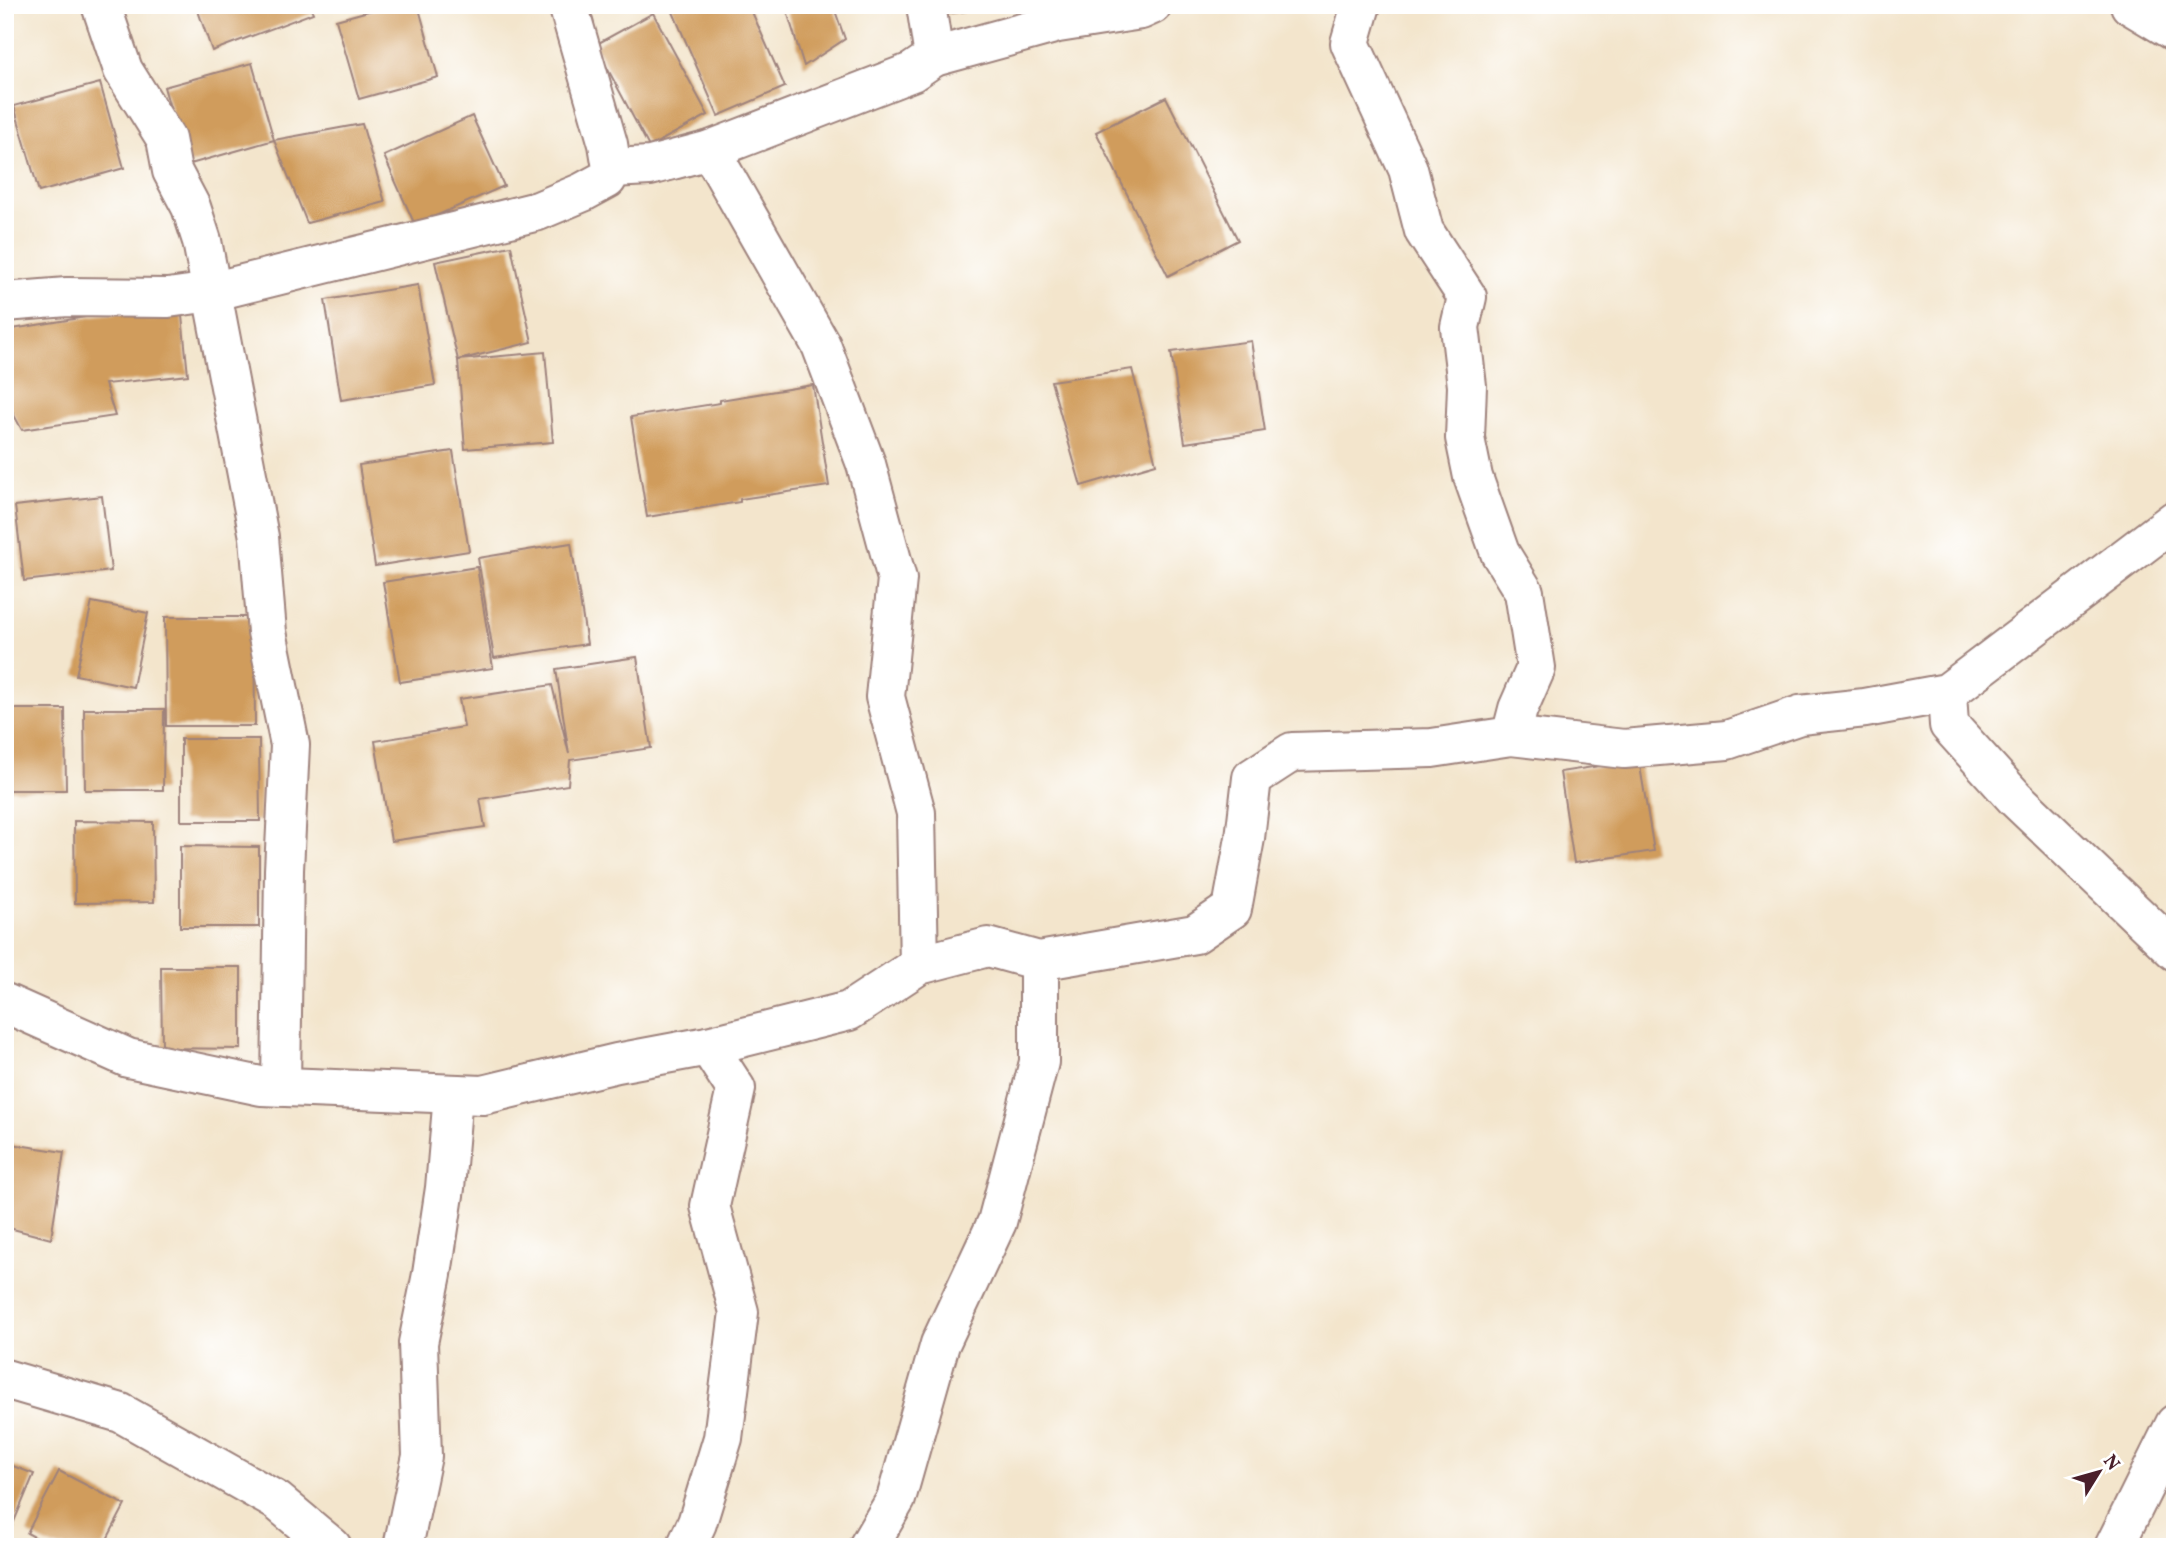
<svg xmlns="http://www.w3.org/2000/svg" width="2180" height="1552" font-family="Vollkorn,serif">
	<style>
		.building { fill: #d09c5b }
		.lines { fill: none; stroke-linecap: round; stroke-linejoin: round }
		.minor-casing { stroke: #9e827c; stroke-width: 42 }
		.minor { stroke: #fff; stroke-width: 38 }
	</style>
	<rect width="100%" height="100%" fill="#fff"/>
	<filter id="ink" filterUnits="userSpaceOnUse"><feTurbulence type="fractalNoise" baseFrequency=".0143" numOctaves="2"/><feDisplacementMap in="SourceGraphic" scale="14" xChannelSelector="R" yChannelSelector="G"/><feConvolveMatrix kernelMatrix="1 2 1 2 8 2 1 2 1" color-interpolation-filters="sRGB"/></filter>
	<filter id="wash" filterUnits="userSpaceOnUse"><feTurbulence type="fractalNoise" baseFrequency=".00686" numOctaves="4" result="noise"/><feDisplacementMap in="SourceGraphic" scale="28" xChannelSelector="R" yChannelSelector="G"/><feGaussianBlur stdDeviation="1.57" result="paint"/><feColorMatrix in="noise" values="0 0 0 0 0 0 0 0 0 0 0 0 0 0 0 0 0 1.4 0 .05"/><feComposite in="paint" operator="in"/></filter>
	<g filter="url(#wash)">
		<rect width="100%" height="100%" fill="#f3e5cc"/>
		<g id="blocks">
			<!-- building -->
			<g class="building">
				<polygon points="196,5 310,5 313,13 212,51"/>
				<polygon points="390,5 418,5 438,77 359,99 336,20"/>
				<polygon points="670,5 749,5 785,87 718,116"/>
				<polygon points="785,5 833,5 845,39 804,66"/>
				<polygon points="944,5 996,5 996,7 945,14"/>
				<polygon points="653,13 708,115 649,147 595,45"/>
				<polygon points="252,63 274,140 187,165 164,87"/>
				<polygon points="100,83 124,168 39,192 14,106"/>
				<polygon points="1166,97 1238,240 1168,276 1096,132"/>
				<polygon points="472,116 504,186 415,225 384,156"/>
				<polygon points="362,124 385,202 307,223 274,140"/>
				<polygon points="511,246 532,342 458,360 435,262"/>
				<polygon points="418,285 435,385 341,400 325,300"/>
				<polygon points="181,306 188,375 105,384 115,416 22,430 8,404 5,404 5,390 8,390 6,330 98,315"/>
				<polygon points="1251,341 1265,431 1185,443 1171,352"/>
				<polygon points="545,352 553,442 465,449 458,360"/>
				<polygon points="1132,369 1156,464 1081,486 1051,381"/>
				<polygon points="813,385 829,486 740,499 740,502 647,517 631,417 720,403 720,400"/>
				<polygon points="453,451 469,551 375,566 359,465"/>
				<polygon points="102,496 111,571 24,581 15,506"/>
				<polygon points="571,543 587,644 494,658 478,558"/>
				<polygon points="477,567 493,668 400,682 383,582"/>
				<polygon points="92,602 148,613 133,687 76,675"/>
				<polygon points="165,617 254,617 255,726 166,726"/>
				<polygon points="637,657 651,748 570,760 568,785 480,799 485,827 391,841 375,741 464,727 459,699 552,685 569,754 556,669"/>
				<polygon points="5,709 65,709 66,790 5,790"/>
				<polygon points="84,709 164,709 163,790 85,790"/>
				<polygon points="181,739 259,739 260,821 181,821"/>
				<polygon points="1639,760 1654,851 1574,863 1560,772"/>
				<polygon points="74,821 153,822 154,902 75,903"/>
				<polygon points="180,846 259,847 259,927 180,927"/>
				<polygon points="161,967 241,967 241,1049 162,1048"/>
				<polygon points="5,1143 64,1152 51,1239 5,1227"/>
				<polygon points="5,1463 34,1474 5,1543"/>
				<polygon points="59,1471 125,1505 103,1547 53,1547 27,1533"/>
			</g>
		</g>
	</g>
	<g filter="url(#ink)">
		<use href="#blocks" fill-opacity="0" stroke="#9e827c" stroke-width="2"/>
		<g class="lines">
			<!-- minor casing -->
			<g class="minor-casing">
				<g id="minor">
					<polyline points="101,5 123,70 166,139 172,171 191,207 202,241 259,537 267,632 290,745 284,870 281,1086"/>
					<polyline points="2130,5 2175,32"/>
					<polyline points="934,57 1058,23 1141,10 1152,5"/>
					<polyline points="710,150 821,345 866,464 897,579 885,697 916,813 919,965"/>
					<polyline points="612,168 650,166 710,150 912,72 934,57 926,5"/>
					<polyline points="5,302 67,297 168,298 211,292 538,211 583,192 607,179 612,168 608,144 568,5"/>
					<polyline points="1947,693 1949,725 2015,798 2175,951"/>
					<polyline points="1511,736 1624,749 1727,740 1800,715 1865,708 1947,693 2175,520"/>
					<polyline points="5,1003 128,1058 261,1086 483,1095 617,1063 708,1046 849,1011 919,965 988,947 1039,961 1195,934 1232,909 1245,838 1252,778 1292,752 1432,748 1511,736 1518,709 1536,668 1524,592 1500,553 1473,477 1465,438 1467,386 1460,327 1467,297 1424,231 1408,169 1350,43 1361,5"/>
					<polyline points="5,1379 121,1413 277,1501 332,1547"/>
					<polyline points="403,1547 422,1456 418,1343 432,1274 445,1188 453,1095"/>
					<polyline points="686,1547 697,1523 723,1438 739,1312 710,1206 736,1089 708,1046"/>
					<polyline points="868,1547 896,1499 940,1344 997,1222 1039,1062 1039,961"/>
					<polyline points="2114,1547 2175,1424"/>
				</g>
			</g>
			<!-- minor -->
			<use href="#minor" class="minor"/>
		</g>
	</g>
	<!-- margin -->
	<rect width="2180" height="1552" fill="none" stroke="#fff" stroke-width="28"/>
	<!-- north arrow -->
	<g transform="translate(2099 1472) rotate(53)" stroke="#ffffff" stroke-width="5" paint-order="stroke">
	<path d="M0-5L12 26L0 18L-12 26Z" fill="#4a1f2b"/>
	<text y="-10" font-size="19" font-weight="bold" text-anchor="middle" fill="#4a1f2b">N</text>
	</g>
</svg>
